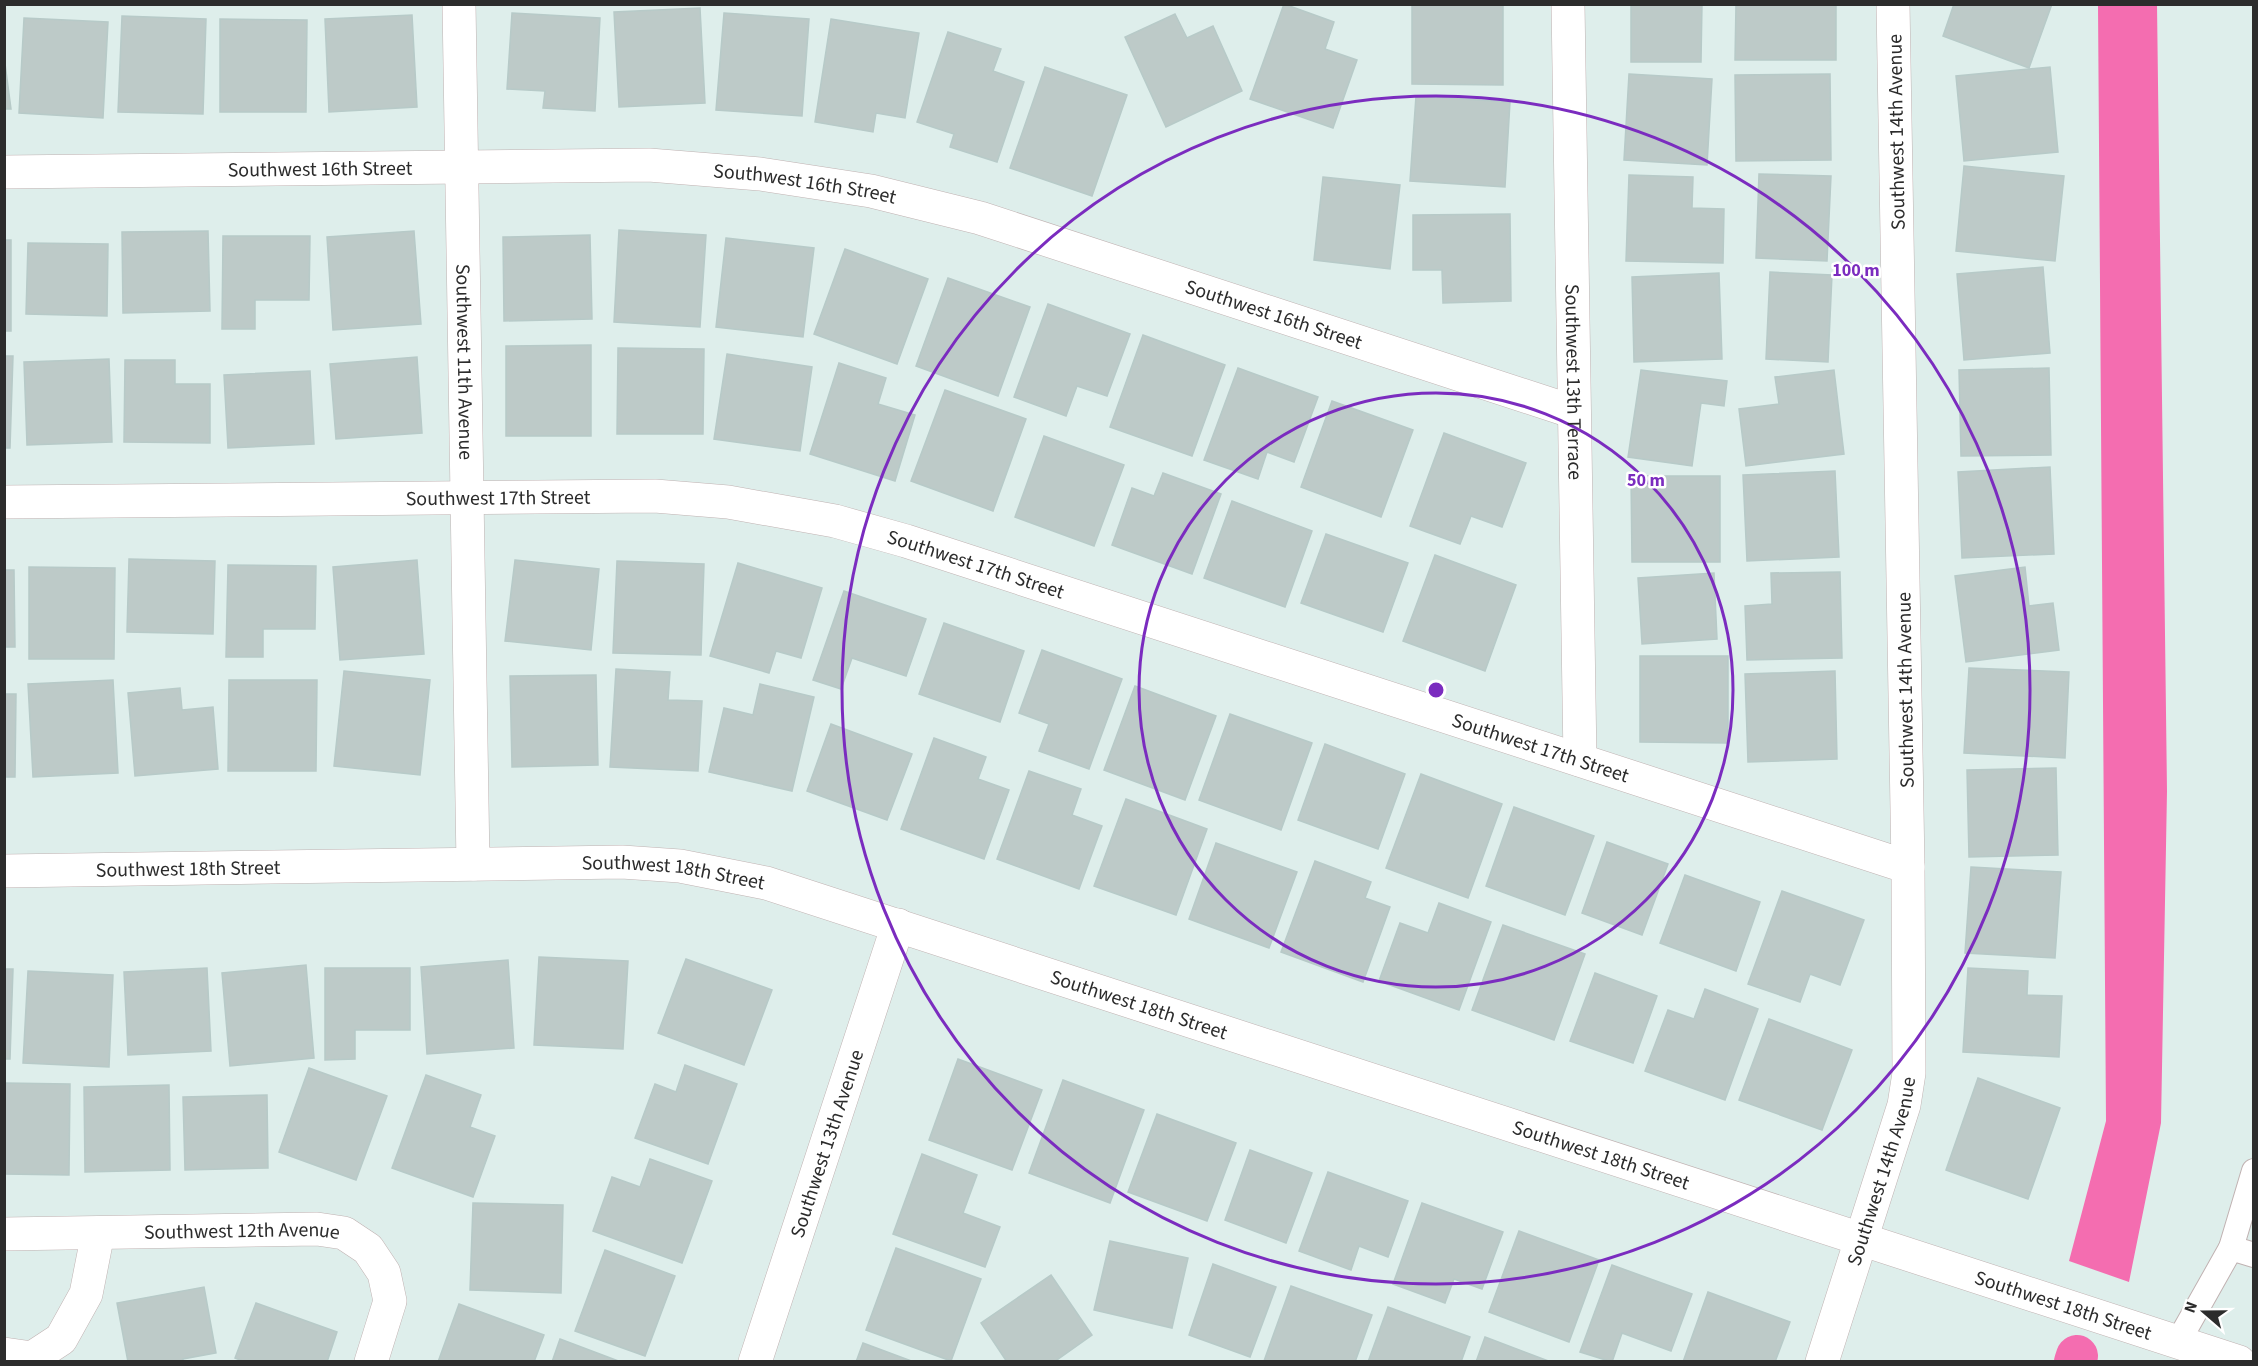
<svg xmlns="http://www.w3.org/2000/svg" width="2258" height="1366" font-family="'Source Sans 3',sans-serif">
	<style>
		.water { fill: #f46db0 }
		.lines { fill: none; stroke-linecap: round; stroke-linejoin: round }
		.canal { stroke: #f46db0; stroke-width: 42 }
		.building { fill: #bdcac8; stroke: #b7cac8; stroke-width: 1.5 }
		.service-casing { stroke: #c0b2b2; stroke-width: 26 }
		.minor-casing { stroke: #c0b2b2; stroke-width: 34 }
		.service { stroke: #fff; stroke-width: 24 }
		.minor { stroke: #fff; stroke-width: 33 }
		.ring { fill: none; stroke: #7b2cbf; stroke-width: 3 }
		.labels { text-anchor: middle; stroke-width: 5; stroke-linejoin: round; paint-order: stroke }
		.street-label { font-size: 20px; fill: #2c2c2c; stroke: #fff }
		.centre { fill: #7b2cbf; stroke: #fff; stroke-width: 3 }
		.ring-label { font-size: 18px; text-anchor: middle; font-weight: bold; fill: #7b2cbf; stroke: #fff; stroke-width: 5; stroke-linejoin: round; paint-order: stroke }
	</style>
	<rect width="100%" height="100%" fill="#deeeeb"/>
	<!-- water -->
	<polygon class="water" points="2098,5 2157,5 2167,791 2161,1123 2129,1282 2069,1261 2106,1121"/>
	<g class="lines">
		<!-- canal -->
		<polyline class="canal" points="2075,1362 2077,1356"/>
	</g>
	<!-- building -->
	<g class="building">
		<polygon points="1284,4 1334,22 1325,49 1357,60 1333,128 1250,99"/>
		<polygon points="1412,4 1503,4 1503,85 1412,84"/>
		<polygon points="1631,4 1702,4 1701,62 1631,62"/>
		<polygon points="1736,4 1836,4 1836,60 1735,60"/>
		<polygon points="1954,4 2052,4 2029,68 1943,36"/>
		<polygon points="700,8 705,103 619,107 614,12"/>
		<polygon points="512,13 600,18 595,111 543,108 545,91 507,89"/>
		<polygon points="724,13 809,19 802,116 716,110"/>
		<polygon points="1175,14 1187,38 1213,26 1242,91 1166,127 1125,37"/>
		<polygon points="412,15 417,107 329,112 325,19"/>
		<polygon points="122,16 206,19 203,114 118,112"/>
		<polygon points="24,18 108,22 103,118 19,113"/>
		<polygon points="220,19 307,20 306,112 220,112"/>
		<polygon points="831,19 919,33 905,118 876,113 873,132 815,122"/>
		<polygon points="948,32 1001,49 993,71 1024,82 997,162 950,147 954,134 917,122"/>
		<polygon points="4,56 11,109 4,109"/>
		<polygon points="1045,67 1127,95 1092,196 1010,168"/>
		<polygon points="2050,67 2058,152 1964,161 1956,76"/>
		<polygon points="1629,74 1712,79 1707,165 1624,160"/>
		<polygon points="1830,74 1831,160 1736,161 1735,75"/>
		<polygon points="1416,96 1510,102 1505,187 1410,181"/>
		<polygon points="1964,166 2064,176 2055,261 1956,251"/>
		<polygon points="1759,174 1831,176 1827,261 1756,258"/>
		<polygon points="1629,175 1693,177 1692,208 1724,209 1723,263 1626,261"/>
		<polygon points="1323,177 1400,185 1390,269 1314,260"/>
		<polygon points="1510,214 1511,301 1443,303 1442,270 1413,270 1413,215"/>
		<polygon points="619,230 706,235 700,327 614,322"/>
		<polygon points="208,231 210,311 123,313 122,232"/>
		<polygon points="414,231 421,324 333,330 327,237"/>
		<polygon points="590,235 592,319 504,321 503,237"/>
		<polygon points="223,236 310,236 309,300 255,300 255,329 222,329"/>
		<polygon points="726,238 814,248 803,337 716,327"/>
		<rect x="4" y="240" width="7" height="91"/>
		<polygon points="28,243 108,244 107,316 26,314"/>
		<polygon points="845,249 928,279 897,364 814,334"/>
		<polygon points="2043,267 2050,353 1964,360 1957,274"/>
		<polygon points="1770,272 1832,275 1828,362 1766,359"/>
		<polygon points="1719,273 1722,359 1634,362 1632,277"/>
		<polygon points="948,278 1030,307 998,396 916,366"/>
		<polygon points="1048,304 1130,334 1107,396 1077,386 1066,416 1014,397"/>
		<polygon points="1143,335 1225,365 1192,456 1110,427"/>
		<polygon points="591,345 591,436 506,436 506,346"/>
		<polygon points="618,348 704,349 703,434 617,434"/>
		<polygon points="727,354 812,367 800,451 714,439"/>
		<polygon points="4,356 13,356 10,448 4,448"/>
		<polygon points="417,357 422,433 336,439 330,364"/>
		<polygon points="109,359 112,442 27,445 24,362"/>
		<polygon points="125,360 175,360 175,384 210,384 210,443 124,442"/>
		<polygon points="839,363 886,378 878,404 915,415 895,481 810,454"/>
		<polygon points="1238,368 1318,397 1294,462 1267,452 1258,479 1204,460"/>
		<polygon points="2049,368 2051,455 1961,456 1959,370"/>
		<polygon points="1641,370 1727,381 1724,406 1701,403 1692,466 1628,457"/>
		<polygon points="1834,370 1844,454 1746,466 1739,409 1779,404 1775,377"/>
		<polygon points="310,371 314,444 228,448 224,375"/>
		<polygon points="945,390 1026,419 993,511 911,481"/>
		<polygon points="1332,401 1413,430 1381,517 1301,487"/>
		<polygon points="1444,433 1526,463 1502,527 1471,516 1460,544 1410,526"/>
		<polygon points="1044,436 1124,465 1094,546 1015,517"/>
		<polygon points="2050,467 2054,554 1962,558 1958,472"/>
		<polygon points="1835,471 1839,557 1747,561 1743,475"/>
		<polygon points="1163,473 1221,494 1192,574 1112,545 1132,488 1154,496"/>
		<polygon points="1631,476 1720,476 1720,562 1632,562"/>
		<polygon points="1232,501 1312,531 1285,607 1204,578"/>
		<polygon points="1326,534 1408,563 1383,632 1301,603"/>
		<polygon points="1435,555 1516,585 1485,671 1403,641"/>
		<polygon points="129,559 215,561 213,634 127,632"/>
		<polygon points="417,560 424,654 340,660 333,567"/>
		<polygon points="515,560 599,569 591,650 505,641"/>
		<polygon points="617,561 704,564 701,655 613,653"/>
		<polygon points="738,563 822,588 801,658 776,651 769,673 710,656"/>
		<polygon points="228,565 316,566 315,629 263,629 263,657 226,657"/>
		<polygon points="29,567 115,568 114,659 29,659"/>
		<polygon points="2025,567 2029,606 2053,603 2059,650 1966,662 1955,576"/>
		<polygon points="4,570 14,570 15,647 4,647"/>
		<polygon points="1840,572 1842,658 1747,660 1745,606 1772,604 1771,573"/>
		<polygon points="1714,573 1717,639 1642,644 1638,578"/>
		<polygon points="844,591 926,619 906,676 852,658 841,689 813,680"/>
		<polygon points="944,623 1024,651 1000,722 919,694"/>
		<polygon points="1042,650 1122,679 1089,769 1039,751 1049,724 1019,713"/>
		<polygon points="1640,656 1728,656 1728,743 1640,742"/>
		<polygon points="1969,668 2069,672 2065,758 1964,753"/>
		<polygon points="616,669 670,672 668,700 702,701 698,771 610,767"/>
		<polygon points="344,671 430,680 420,775 334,766"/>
		<polygon points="1835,671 1837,759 1748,762 1745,674"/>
		<polygon points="596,675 598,765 512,767 510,676"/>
		<polygon points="113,680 118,773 33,777 28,684"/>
		<polygon points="229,680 317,680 316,771 228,771"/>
		<polygon points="760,684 814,697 792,791 709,772 724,708 753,715"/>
		<polygon points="1135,686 1216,716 1185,800 1104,770"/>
		<polygon points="180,688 182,710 213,707 218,769 135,776 128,693"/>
		<polygon points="4,694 16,694 15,777 4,777"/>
		<polygon points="1230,714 1312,743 1281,830 1199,800"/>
		<polygon points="831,724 912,754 887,820 807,791"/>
		<polygon points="934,738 986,757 978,779 1009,790 984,859 901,829"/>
		<polygon points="1325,744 1405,774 1378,849 1298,820"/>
		<polygon points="2056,768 2058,855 1969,857 1967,770"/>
		<polygon points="1029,771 1081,789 1072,815 1102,826 1079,889 997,859"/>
		<polygon points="1421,774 1502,804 1468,898 1386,868"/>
		<polygon points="1126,799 1207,829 1176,915 1094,886"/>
		<polygon points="1514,807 1594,836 1565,915 1486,886"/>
		<polygon points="1607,842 1668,864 1642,935 1582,913"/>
		<polygon points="1216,843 1297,872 1269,948 1189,919"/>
		<polygon points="1315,861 1371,882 1365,898 1390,907 1363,982 1281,952"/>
		<polygon points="1971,867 2061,872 2055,958 1965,953"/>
		<polygon points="1685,875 1760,902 1736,971 1660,943"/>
		<polygon points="1782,891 1864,920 1840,985 1810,974 1800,1002 1748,984"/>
		<polygon points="1439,903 1491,922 1459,1010 1379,981 1400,923 1428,933"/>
		<polygon points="1503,925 1585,954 1554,1040 1472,1010"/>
		<polygon points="539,957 628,961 623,1049 534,1045"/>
		<polygon points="686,959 772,990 744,1065 658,1033"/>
		<polygon points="508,960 514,1048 427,1054 421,967"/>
		<polygon points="306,965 314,1058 230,1066 222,973"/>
		<polygon points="207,968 211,1051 128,1055 124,972"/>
		<polygon points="325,968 410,968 410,1030 355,1030 355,1059 325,1060"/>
		<polygon points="1968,968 2028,971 2027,995 2062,996 2059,1057 1963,1052"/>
		<polygon points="4,969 13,969 10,1059 4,1059"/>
		<polygon points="28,971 113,975 109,1067 23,1063"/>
		<polygon points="1595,973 1657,996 1633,1063 1570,1041"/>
		<polygon points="1705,989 1758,1009 1725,1100 1645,1071 1668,1010 1694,1019"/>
		<polygon points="1769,1019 1852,1050 1822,1130 1739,1100"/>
		<polygon points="958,1059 1042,1090 1012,1170 929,1140"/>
		<polygon points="685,1065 737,1084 708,1164 635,1138 655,1084 676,1092"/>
		<polygon points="309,1068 387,1096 356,1180 279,1152"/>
		<polygon points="426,1075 481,1095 470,1127 495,1136 473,1197 392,1168"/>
		<polygon points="1978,1078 2060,1108 2028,1199 1946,1170"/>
		<polygon points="1063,1080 1144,1110 1110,1203 1029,1173"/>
		<polygon points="4,1083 70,1084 69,1175 4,1174"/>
		<polygon points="169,1085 170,1170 85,1172 84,1087"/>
		<polygon points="267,1095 268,1168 185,1170 183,1097"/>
		<polygon points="1157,1114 1236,1143 1207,1221 1128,1192"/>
		<polygon points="1250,1150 1312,1173 1286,1243 1225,1220"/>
		<polygon points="922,1154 977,1175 963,1213 1000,1227 985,1267 893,1234"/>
		<polygon points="650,1159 712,1181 682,1263 593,1231 612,1177 640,1187"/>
		<polygon points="1328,1172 1408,1201 1388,1257 1359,1246 1351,1270 1299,1251"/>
		<polygon points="473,1203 563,1205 561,1293 470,1290"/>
		<polygon points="1422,1203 1503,1232 1482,1289 1454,1279 1445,1303 1393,1284"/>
		<polygon points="1519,1231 1599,1260 1569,1342 1489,1312"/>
		<polygon points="1110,1241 1188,1258 1172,1328 1094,1310"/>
		<polygon points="896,1248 981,1279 951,1361 866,1330"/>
		<polygon points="605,1250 675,1276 645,1356 575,1331"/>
		<polygon points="1213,1264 1276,1287 1250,1357 1189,1335"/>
		<polygon points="1612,1265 1692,1294 1671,1351 1622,1333 1612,1362 1580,1352"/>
		<polygon points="1051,1275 1092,1335 1054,1362 1007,1362 981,1323"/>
		<polygon points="1291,1286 1372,1315 1355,1362 1264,1361"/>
		<polygon points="204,1287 216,1353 183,1359 183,1362 128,1362 117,1303"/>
		<polygon points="1708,1292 1790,1322 1775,1362 1683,1362"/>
		<polygon points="256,1303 337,1332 327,1362 245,1362 235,1358"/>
		<polygon points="459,1304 544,1335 534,1362 438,1362"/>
		<polygon points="1388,1307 1470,1337 1461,1362 1368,1362"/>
		<polygon points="1485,1337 1551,1362 1476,1362"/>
		<polygon points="560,1339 621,1362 552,1362"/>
		<polygon points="863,1343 914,1362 856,1362"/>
	</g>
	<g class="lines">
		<!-- service casing -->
		<g class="service-casing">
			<g id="service">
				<polyline points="2231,1248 2254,1171"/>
				<polyline points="2178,1342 2231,1248 2254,1255"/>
			</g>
		</g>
		<!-- minor casing -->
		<g class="minor-casing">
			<g id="minor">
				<path id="s1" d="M459,4L473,864"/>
				<path id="s2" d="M1568,4L1580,760"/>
				<path id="s3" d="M4,172L649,165L760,174L871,191L980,218L1574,412"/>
				<path id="s4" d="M4,502L655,496L728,502L835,521L906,541L1908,867"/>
				<path id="s5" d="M4,871L622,862L680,866L766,883L2239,1362"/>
				<path id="s6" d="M4,1234L317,1229L344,1233L368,1249L384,1273L390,1301L371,1362"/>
				<polyline points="4,1354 32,1358 61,1339 86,1294 98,1233"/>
				<path id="s7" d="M755,1362L898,925"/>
				<path id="s8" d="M1822,1362L1904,1105L1909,1073L1908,867L1893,4"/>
			</g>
		</g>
		<!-- service -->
		<use href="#service" class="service"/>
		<!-- minor -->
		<use href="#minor" class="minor"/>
	</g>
	<!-- distance rings -->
	<g class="ring">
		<circle cx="1436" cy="690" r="297"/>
		<circle cx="1436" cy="690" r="594"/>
	</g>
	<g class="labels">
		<!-- street labels -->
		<g class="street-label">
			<text transform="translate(1896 132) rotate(-91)" y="7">Southwest 14th Avenue</text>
			<text dy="7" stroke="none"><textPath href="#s3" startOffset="316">Southwest 16th Street</textPath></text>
			<text dy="7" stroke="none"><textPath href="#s3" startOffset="802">Southwest 16th Street</textPath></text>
			<text dy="7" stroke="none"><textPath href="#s3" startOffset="1290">Southwest 16th Street</textPath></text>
			<text dy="7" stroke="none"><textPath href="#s1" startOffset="358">Southwest 11th Avenue</textPath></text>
			<text dy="7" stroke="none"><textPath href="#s2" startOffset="378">Southwest 13th Terrace</textPath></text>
			<text dy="7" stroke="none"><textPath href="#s4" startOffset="494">Southwest 17th Street</textPath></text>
			<text dy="7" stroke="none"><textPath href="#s4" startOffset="980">Southwest 17th Street</textPath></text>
			<text transform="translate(1905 690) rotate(-91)" y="7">Southwest 14th Avenue</text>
			<text dy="7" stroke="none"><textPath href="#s4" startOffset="1574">Southwest 17th Street</textPath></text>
			<text dy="7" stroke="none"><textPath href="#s5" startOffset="184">Southwest 18th Street</textPath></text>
			<text dy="7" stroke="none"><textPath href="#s5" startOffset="670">Southwest 18th Street</textPath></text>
			<text dy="7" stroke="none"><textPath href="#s5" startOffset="1156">Southwest 18th Street</textPath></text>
			<text dy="7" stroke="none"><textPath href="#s7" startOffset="230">Southwest 13th Avenue</textPath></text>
			<text dy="7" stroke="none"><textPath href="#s5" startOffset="1642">Southwest 18th Street</textPath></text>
			<text dy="7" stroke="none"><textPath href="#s8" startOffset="200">Southwest 14th Avenue</textPath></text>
			<text dy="7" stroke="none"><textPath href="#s6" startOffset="238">Southwest 12th Avenue</textPath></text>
			<text dy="7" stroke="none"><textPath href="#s5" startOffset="2128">Southwest 18th Street</textPath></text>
		</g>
	</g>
	<circle cx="1436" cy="690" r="9" class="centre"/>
	<g class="ring-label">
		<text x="1856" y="276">100 m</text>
		<text x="1646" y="486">50 m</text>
	</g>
	<!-- border -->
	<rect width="2258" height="1366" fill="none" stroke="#2c2c2c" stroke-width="12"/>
	<!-- north arrow -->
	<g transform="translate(2204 1312) rotate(290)" stroke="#ffffff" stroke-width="4.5" paint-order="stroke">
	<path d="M0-4.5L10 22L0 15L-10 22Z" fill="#2c2c2c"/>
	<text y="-9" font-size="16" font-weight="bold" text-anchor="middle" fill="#2c2c2c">N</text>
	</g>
</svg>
